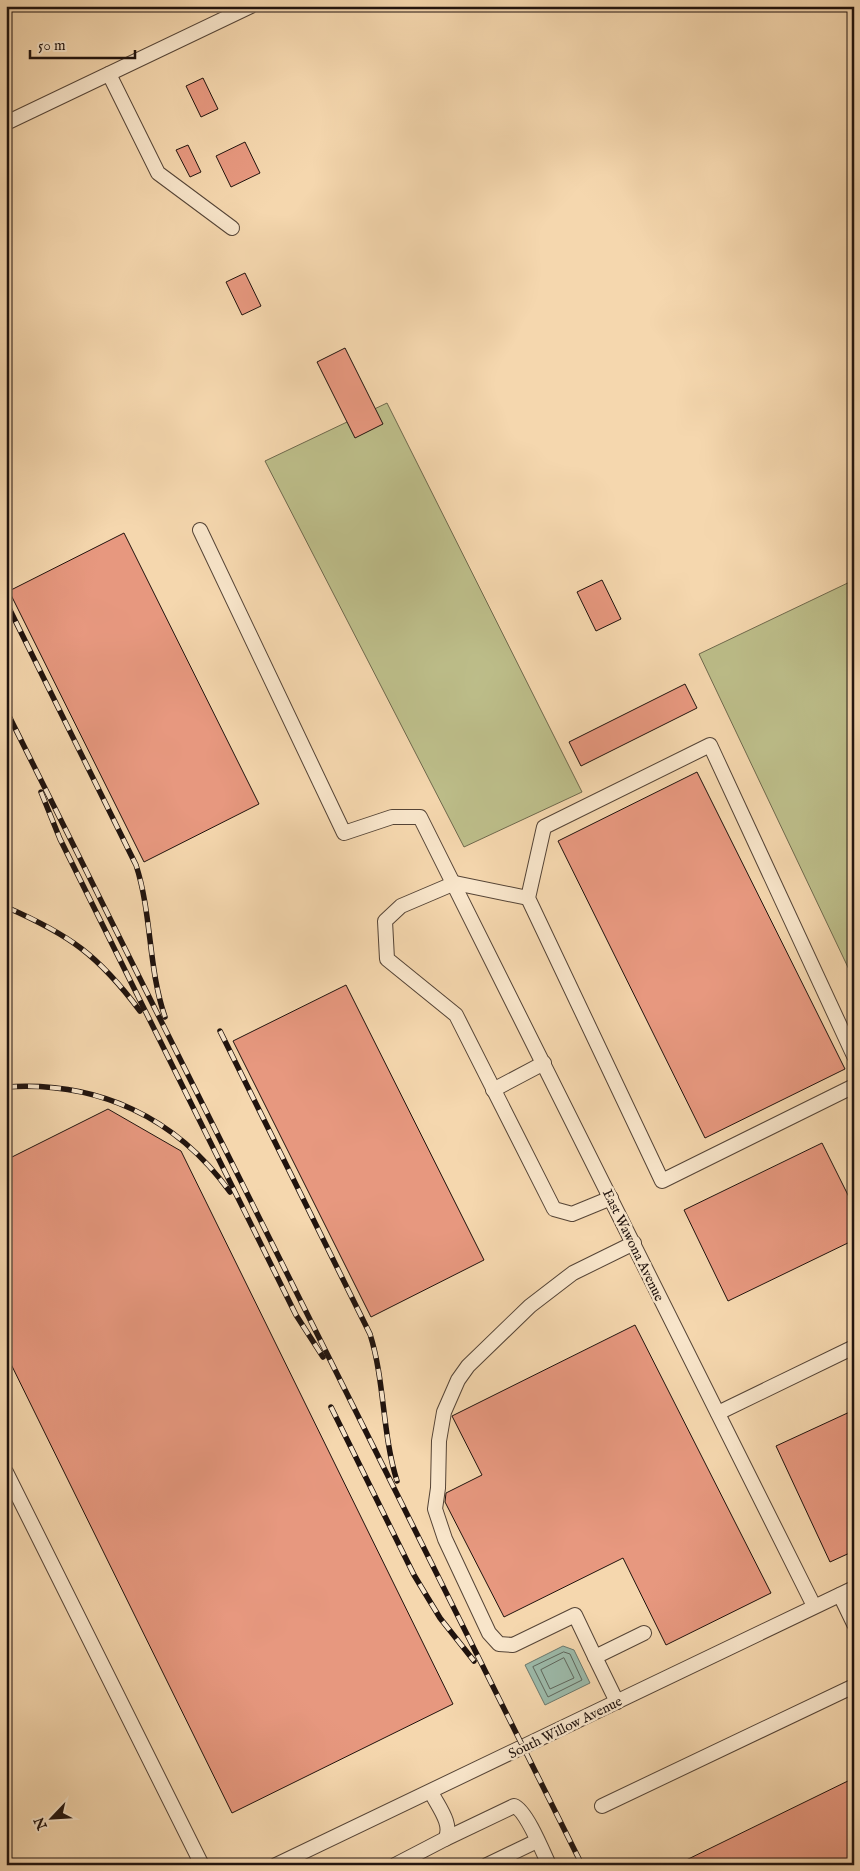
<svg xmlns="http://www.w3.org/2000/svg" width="860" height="1871" font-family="'IM FELL English',serif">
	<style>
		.green { fill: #bdbe8a; stroke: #6e684c }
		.water { fill: #9cbaaa; stroke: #6a776c }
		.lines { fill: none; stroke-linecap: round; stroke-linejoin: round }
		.shore { stroke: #5e665c; stroke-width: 1 }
		.building { fill: #e7987f; stroke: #20130e }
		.minor-casing { stroke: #554436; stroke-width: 16 }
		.minor { stroke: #f8e5ca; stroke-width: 14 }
		.rail-casing { stroke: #20130e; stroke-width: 5.5 }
		.rail { stroke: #f8e5ca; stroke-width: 4; stroke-dasharray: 11; stroke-linecap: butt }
		.labels { text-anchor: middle; stroke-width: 5; stroke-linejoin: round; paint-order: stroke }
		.street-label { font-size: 14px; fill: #20130e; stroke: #f8e5ca }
	</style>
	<rect width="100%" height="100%" fill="#f5d7ae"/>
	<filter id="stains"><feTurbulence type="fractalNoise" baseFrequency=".004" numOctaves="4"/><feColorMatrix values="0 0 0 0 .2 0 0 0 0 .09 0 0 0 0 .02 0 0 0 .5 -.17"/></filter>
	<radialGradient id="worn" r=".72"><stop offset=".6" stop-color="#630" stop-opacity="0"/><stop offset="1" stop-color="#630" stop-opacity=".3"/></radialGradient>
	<!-- green -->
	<g class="green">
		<polygon points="387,403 582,792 464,847 265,461"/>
		<polygon points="854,580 854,980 699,654"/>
	</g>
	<!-- water -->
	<polygon class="water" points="563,1646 574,1650 590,1683 545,1705 525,1665"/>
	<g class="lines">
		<!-- shore -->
		<g class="shore">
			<polygon points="564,1652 570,1654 582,1680 548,1697 533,1667"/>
			<polygon points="564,1658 574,1678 550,1689 541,1670"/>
		</g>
	</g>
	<!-- building -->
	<g class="building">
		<polygon points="203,78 218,109 201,117 186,86"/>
		<polygon points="245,142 260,173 231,187 216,156"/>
		<polygon points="188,145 201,172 190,177 176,150"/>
		<polygon points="245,273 261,306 242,315 226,282"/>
		<polygon points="345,348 383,424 355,438 317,362"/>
		<polygon points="124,533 259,804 144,862 9,591"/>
		<polygon points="602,580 621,619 596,631 577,592"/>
		<polygon points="685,684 697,708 581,766 569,742"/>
		<polygon points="697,772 845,1069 705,1138 558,841"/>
		<polygon points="346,985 484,1260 371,1317 233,1041"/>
		<polygon points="108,1109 181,1151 453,1704 232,1813 6,1354 6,1160"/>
		<polygon points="822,1143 854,1207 854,1240 728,1301 684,1210"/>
		<polygon points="635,1325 771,1593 666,1645 623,1558 504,1617 445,1502 446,1493 482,1475 452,1416"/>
		<polygon points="854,1410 854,1551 830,1562 776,1446"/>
		<polygon points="854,1778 854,1865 676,1865"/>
	</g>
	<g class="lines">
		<!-- minor casing -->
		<g class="minor-casing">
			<g id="minor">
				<polyline points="109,74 158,173 232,228"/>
				<polyline points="6,123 251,6"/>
				<polyline points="200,530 344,833 392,817 420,817 814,1606"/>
				<polyline points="528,898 455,883 401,906 385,921 387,959 456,1015 554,1209 572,1214 611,1198"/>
				<polyline points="854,1056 710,745 544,827 528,898 662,1181 854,1086"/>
				<polyline points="493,1090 544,1063"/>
				<polyline points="718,1413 854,1347"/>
				<polyline points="6,1472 202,1865"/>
				<polyline points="840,1595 854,1624"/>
				<polyline points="595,1657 575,1615 513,1645 499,1644 489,1633 445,1539 435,1509 438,1488 439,1441 444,1412 458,1380 468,1366 530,1306 573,1273 634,1243"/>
				<polyline points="617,1702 595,1657 644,1633"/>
				<polyline points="602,1806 854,1686"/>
				<path d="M445,1839L514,1806C526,1810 543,1852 549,1865"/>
				<polyline points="276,1865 854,1588"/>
				<path d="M395,1865L445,1839C454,1825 437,1805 431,1792"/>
				<polyline points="487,1865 537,1841"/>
			</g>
		</g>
		<!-- minor -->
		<use href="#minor" class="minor"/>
		<!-- rail casing -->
		<g class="rail-casing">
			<g id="rail">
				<path d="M6,602L136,865C152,914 148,968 165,1017"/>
				<polyline points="6,710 582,1865"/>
				<polyline points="41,792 60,839 296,1315 323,1357"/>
				<path d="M6,907C70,935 98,955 140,1011"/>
				<path d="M220,1031L370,1334C385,1382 382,1433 397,1481"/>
				<path d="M6,1087C98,1081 176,1117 230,1192"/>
				<polyline points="331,1407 414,1575 440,1618 474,1661"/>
				<polyline points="6,1860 9,1865"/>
			</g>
		</g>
		<!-- rail -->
		<use href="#rail" class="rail"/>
	</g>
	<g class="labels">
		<!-- street labels -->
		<g class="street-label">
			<text transform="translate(634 1245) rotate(64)" y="5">East Wawona Avenue</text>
			<text transform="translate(565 1727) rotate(-26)" y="5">South Willow Avenue</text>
		</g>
	</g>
	<!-- margin -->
	<rect width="860" height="1871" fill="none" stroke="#f5d7ae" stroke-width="25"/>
	<rect x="8" y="8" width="845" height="1856" fill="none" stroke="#20130e" stroke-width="2.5"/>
	<rect x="12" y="12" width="835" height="1846" fill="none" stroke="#20130e"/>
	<!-- north arrow -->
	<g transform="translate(52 1818) rotate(245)" stroke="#f8e5ca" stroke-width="4" paint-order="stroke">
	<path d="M0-4L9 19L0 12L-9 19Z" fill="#20130e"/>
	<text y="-8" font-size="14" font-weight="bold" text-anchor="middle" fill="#20130e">N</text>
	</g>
	<!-- scale -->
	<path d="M30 50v8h105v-8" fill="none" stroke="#20130e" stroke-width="2.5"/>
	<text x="38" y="50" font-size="15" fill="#20130e" stroke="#f8e5ca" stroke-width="4" paint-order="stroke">50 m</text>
	<rect width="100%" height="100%" filter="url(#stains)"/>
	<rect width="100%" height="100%" fill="url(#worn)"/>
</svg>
